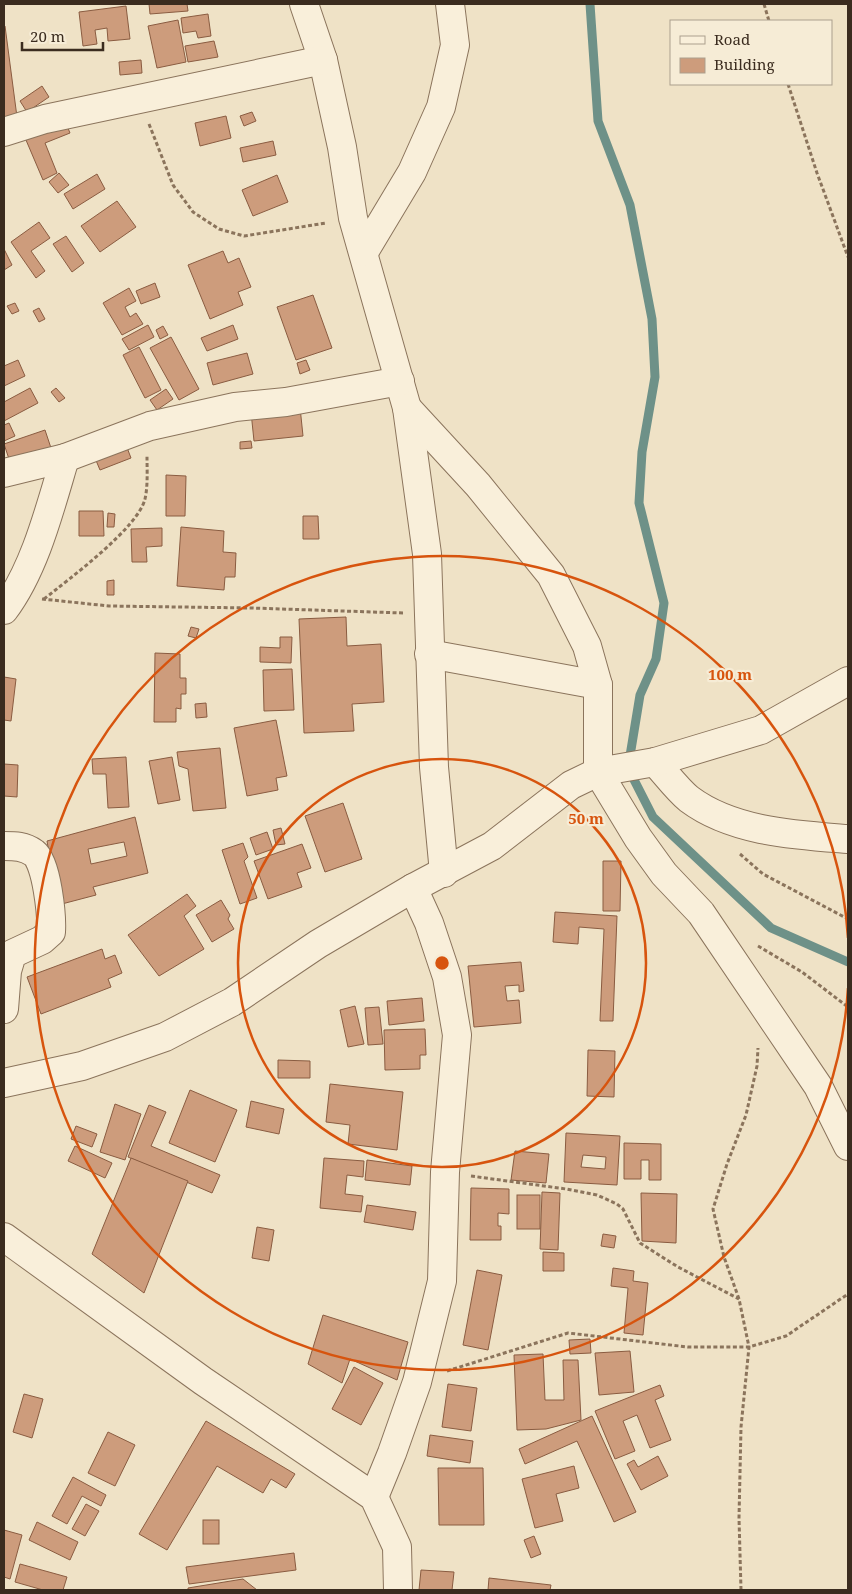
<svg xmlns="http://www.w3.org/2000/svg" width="852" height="1594" font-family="'Noto Serif',serif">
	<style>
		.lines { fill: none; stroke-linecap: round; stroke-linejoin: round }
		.stream { stroke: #6e9188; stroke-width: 9 }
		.building { fill: #cd9c7c; stroke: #8a5c41; fill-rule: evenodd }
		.minor-casing { stroke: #8b745c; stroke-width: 30 }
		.path { stroke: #8b745c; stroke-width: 3; stroke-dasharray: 4 2.5; stroke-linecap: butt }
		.minor { stroke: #f9efda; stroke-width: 28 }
		.ring { fill: none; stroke: #d7540e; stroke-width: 2.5 }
		.centre { fill: #d7540e; stroke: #f6ecd6; stroke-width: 2.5 }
		.ring-label { font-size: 15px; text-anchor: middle; font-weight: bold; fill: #d7540e; stroke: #f6ecd6; stroke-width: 4.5; stroke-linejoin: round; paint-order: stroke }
	</style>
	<rect width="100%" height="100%" fill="#efe2c6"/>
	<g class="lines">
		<!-- stream -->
		<polyline class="stream" points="590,4 598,121 630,205 652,319 655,377 642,452 639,503 664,603 656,659 640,695 628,768 653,817 771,928 848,962"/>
	</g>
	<!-- building -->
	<g class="building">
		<polygon points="149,4 187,4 188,11 150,14"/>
		<polygon points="126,6 130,39 108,41 107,28 95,30 97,44 83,46 79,12"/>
		<polygon points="208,14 211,36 198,38 196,31 183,33 181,18"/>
		<polygon points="178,20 186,62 157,68 148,26"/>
		<polygon points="5,26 17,117 4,119 4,27"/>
		<polygon points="214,41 218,57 188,62 185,46"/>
		<polygon points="141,60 142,73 120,75 119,62"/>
		<polygon points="42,86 49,97 27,112 20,101"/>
		<polygon points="252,112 256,121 244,126 240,116"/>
		<polygon points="63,116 70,133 45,143 57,173 43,180 23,133"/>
		<polygon points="226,116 231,138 200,146 195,123"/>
		<polygon points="273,141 276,155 243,162 240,148"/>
		<polygon points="59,173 69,185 58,193 49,182"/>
		<polygon points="97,174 105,189 73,209 64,194"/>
		<polygon points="277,175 288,202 253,216 242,190"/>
		<polygon points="117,201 136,227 100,252 81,226"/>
		<polygon points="39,222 50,238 31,251 45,271 36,278 11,242"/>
		<polygon points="66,236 84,263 72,272 53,244"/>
		<polygon points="4,249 12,265 4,270"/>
		<polygon points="223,251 228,263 239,258 251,287 238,292 243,305 210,319 188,265"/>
		<polygon points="155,283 160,297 141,304 136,291"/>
		<polygon points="129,288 136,301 125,307 130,317 136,313 143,324 122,335 103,303"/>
		<polygon points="313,295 332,348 296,360 277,307"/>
		<polygon points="15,303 19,311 12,314 7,306"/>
		<polygon points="39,308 45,319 39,322 33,311"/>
		<polygon points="148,325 154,337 129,350 122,339"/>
		<polygon points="233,325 238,339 207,351 201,338"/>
		<polygon points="163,326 168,335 160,339 156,330"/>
		<polygon points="171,337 199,389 179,400 150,348"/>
		<polygon points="139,347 161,390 145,398 123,355"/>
		<polygon points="247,353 253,374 213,385 207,363"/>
		<polygon points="18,360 25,376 4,386 4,366"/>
		<polygon points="306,360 310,370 300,374 297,363"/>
		<polygon points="30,388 38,403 4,421 4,402"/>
		<polygon points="56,388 65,398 59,402 51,392"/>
		<polygon points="166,389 173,399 157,410 150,400"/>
		<polygon points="300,407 303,436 254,441 251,412"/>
		<polygon points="9,423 15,436 4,441 4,425"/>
		<polygon points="45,430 52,451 11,465 4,444"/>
		<polygon points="251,441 252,448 240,449 240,442"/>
		<polygon points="126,445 131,458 100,470 95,458"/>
		<polygon points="166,475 186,476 185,516 166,516"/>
		<polygon points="79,511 103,511 104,536 79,536"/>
		<polygon points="108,513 115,514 114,527 107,527"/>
		<polygon points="303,516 318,516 319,539 303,539"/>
		<polygon points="181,527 224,531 223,552 236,553 235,577 225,577 224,590 177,586"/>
		<polygon points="162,528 162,546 146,547 147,562 132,562 131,529"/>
		<polygon points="114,580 114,595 107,595 107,581"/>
		<polygon points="346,617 347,646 381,644 384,702 352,704 354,731 304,733 299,619"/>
		<polygon points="191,627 199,629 196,638 188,636"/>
		<polygon points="280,637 292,637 291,663 260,662 260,647 280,648"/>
		<polygon points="155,653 180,654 180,678 186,678 186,694 181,694 181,709 176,708 176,722 154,722"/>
		<polygon points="292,669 294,710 264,711 263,670"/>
		<polygon points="4,677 16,679 11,721 4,720"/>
		<polygon points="206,703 207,717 196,718 195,704"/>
		<polygon points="276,720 287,776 276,778 278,790 247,796 234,728"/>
		<polygon points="220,748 226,808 193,811 188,769 179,766 177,752"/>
		<polygon points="126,757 129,807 108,808 106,774 93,774 92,759"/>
		<polygon points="172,757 180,800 158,804 149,761"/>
		<polygon points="4,764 18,765 17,797 4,796"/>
		<polygon points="343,803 362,859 325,872 305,816"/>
		<path d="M135,817L148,873L93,887L96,895L58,905L47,841ZM124,842L127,856L91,864L88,849Z"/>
		<polygon points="281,828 285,844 276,845 273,830"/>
		<polygon points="267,832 273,849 256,855 250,838"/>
		<polygon points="243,843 248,857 244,861 257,898 240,904 222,850"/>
		<polygon points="302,844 311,868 297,873 302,887 268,899 254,861"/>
		<polygon points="603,861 621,861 620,911 603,911"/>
		<polygon points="187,894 196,906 184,916 204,949 159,976 128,935"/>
		<polygon points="221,900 230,915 228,919 234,929 212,942 196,915"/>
		<polygon points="555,912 617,916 613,1021 600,1021 604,929 579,927 578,944 553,942"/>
		<polygon points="102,949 105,959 115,955 122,973 108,979 111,987 41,1014 27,977"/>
		<polygon points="521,962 524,991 519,992 519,985 505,986 507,1001 519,1000 521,1023 474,1027 468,966"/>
		<polygon points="422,998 424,1021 389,1025 387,1001"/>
		<polygon points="355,1006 364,1044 348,1047 340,1010"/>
		<polygon points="379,1007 383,1044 368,1045 365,1008"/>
		<polygon points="425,1029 426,1055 420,1055 420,1069 385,1070 384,1030"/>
		<polygon points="588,1050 615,1051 614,1097 587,1096"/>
		<polygon points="278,1060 310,1061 310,1078 278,1078"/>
		<polygon points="330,1084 403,1092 397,1150 348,1144 350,1125 326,1122"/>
		<polygon points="190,1090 237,1110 215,1162 169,1143"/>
		<polygon points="251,1101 284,1109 279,1134 246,1127"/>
		<polygon points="115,1104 141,1114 125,1160 100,1152"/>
		<polygon points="149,1105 166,1112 151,1146 220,1175 212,1193 128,1157"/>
		<polygon points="76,1126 97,1134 92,1147 71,1139"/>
		<path d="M566,1133L620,1136L617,1185L564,1182ZM583,1155L606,1157L605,1169L581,1167Z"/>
		<polygon points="624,1143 661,1144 661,1180 649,1180 649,1160 641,1160 641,1179 624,1179"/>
		<polygon points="75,1146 112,1163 105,1178 68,1161"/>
		<polygon points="515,1151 549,1154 546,1183 511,1180"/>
		<polygon points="131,1158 188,1181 144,1293 92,1254"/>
		<polygon points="324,1158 364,1161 363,1177 347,1175 345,1194 363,1196 361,1212 320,1208"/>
		<polygon points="367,1160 412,1166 410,1185 365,1180"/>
		<polygon points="471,1188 509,1189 509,1214 498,1213 498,1226 501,1226 501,1240 470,1240"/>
		<polygon points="542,1192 560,1193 558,1250 540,1249"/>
		<polygon points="641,1193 677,1194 676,1243 642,1241"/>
		<rect x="517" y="1195" width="23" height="34"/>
		<polygon points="367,1205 416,1212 413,1230 364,1222"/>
		<polygon points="257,1227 274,1230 269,1261 252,1258"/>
		<polygon points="603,1234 616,1236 614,1248 601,1246"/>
		<polygon points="543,1252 564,1253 564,1271 543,1271"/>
		<polygon points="613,1268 634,1271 633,1281 648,1283 643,1335 624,1333 628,1288 611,1286"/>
		<polygon points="477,1270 502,1275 488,1350 463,1345"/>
		<polygon points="323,1315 408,1342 397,1380 350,1359 342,1383 308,1364"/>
		<polygon points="590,1339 591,1353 570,1354 569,1340"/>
		<polygon points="630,1351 634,1392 599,1395 595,1353"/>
		<polygon points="543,1354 545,1400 564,1400 563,1360 578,1360 581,1420 546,1429 517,1430 514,1355"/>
		<polygon points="354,1367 383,1383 361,1425 332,1409"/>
		<polygon points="448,1384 477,1388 471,1431 442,1427"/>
		<polygon points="660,1385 664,1396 655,1400 671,1440 650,1448 637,1415 623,1421 635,1451 615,1459 595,1411"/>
		<polygon points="24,1394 43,1399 32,1438 13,1432"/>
		<polygon points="592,1416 636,1512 614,1522 577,1441 525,1464 519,1449"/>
		<polygon points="206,1421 295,1474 286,1488 271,1479 263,1493 217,1466 167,1550 139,1534"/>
		<polygon points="108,1432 135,1445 115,1486 88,1473"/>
		<polygon points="430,1435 473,1441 470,1463 427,1456"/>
		<polygon points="658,1456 668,1476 641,1490 627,1464 634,1460 638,1467"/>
		<polygon points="574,1466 579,1488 556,1494 563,1521 535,1528 522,1479"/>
		<polygon points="438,1468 483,1468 484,1525 439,1525"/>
		<polygon points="73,1477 106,1495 101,1506 82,1496 67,1524 52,1516"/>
		<polygon points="86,1504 99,1511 85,1536 72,1529"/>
		<rect x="203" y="1520" width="16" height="24"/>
		<polygon points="37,1522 78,1542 70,1560 29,1540"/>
		<polygon points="4,1530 22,1535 10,1579 4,1577"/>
		<polygon points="534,1536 541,1554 531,1558 524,1540"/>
		<polygon points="294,1553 296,1570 189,1584 186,1567"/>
		<polygon points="20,1564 67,1577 63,1590 43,1590 15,1582"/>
		<polygon points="421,1570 454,1572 452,1590 419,1590"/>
		<polygon points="489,1578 551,1585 550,1590 488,1590"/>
		<polygon points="243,1579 257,1590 188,1590 188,1588"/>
	</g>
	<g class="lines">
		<!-- minor casing -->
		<g class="minor-casing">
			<g id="minor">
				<polyline points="304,4 323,60 342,147 353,218 407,408 427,554 434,767 444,873"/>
				<polyline points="4,132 45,119 323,60"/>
				<polyline points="364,252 412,172 441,107 455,45 450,4"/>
				<polyline points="407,408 478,485 551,575 587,646 598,685 598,772 638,838 664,874 701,913 818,1086 848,1146"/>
				<polyline points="4,473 65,458 150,426 235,407 286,402 400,381"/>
				<path d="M4,610C35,569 50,508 65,458"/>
				<polyline points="429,654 598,685"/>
				<path d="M655,762C666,774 677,789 689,799C733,832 796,835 848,839"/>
				<path d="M4,846C15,846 24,846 34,853C47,863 52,916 51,932L42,940L12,954L7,971L4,1009"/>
				<polyline points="4,1083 82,1066 165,1037 232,1002 318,944 413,888 492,846 571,785 598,772 655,762 761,730 848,681"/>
				<polyline points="4,1237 203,1381 374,1497 397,1547 398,1590"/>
				<polyline points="374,1497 392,1453 417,1382 442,1281 445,1172 457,1035 447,977 429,923 413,888"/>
			</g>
		</g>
		<!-- path -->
		<g class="path">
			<polyline points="764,4 769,21"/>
			<polyline points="788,84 817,173 848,257"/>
			<polyline points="149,124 173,185 193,212 219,229 244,236 326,223"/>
			<polyline points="42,599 109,606 252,608 403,613"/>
			<path d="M44,599C69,579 138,528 145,499C148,486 147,470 147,456"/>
			<polyline points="740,854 763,874 848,919"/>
			<polyline points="758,946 802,972 848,1007"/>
			<polyline points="471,1176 566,1189 597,1195 617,1204 623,1209 640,1243 678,1267 739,1299"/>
			<polyline points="447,1371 568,1333 688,1347 749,1347 786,1336 848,1294"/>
			<polyline points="741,1590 739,1518 741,1427 749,1347 739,1299 724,1257 713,1209 727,1164 746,1115 757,1066 758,1048"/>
		</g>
		<!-- minor -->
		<use href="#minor" class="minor"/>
	</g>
	<!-- distance rings -->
	<g class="ring">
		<circle cx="442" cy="963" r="204"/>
		<path d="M848 988A407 407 0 1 1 848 938"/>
	</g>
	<circle cx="442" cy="963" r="8" class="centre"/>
	<g class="ring-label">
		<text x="730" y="680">100 m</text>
		<text x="586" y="824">50 m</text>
	</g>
	<!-- border -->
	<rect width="852" height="1594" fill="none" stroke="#3b2c1f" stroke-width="10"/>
	<!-- legend -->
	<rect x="670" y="20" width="162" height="65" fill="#f6ecd6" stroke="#ab9f8d"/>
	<rect x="680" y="36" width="25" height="8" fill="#f9efda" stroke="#ab9f8d"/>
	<text x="714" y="45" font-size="15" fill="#3b2c1f">Road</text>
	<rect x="680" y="58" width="25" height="15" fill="#cd9c7c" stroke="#ab9f8d"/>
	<text x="714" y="70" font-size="15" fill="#3b2c1f">Building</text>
	<!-- scale -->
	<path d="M22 42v8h81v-8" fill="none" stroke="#3b2c1f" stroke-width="2.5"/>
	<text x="30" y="42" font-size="15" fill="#3b2c1f" stroke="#f6ecd6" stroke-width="4" paint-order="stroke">20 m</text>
</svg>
